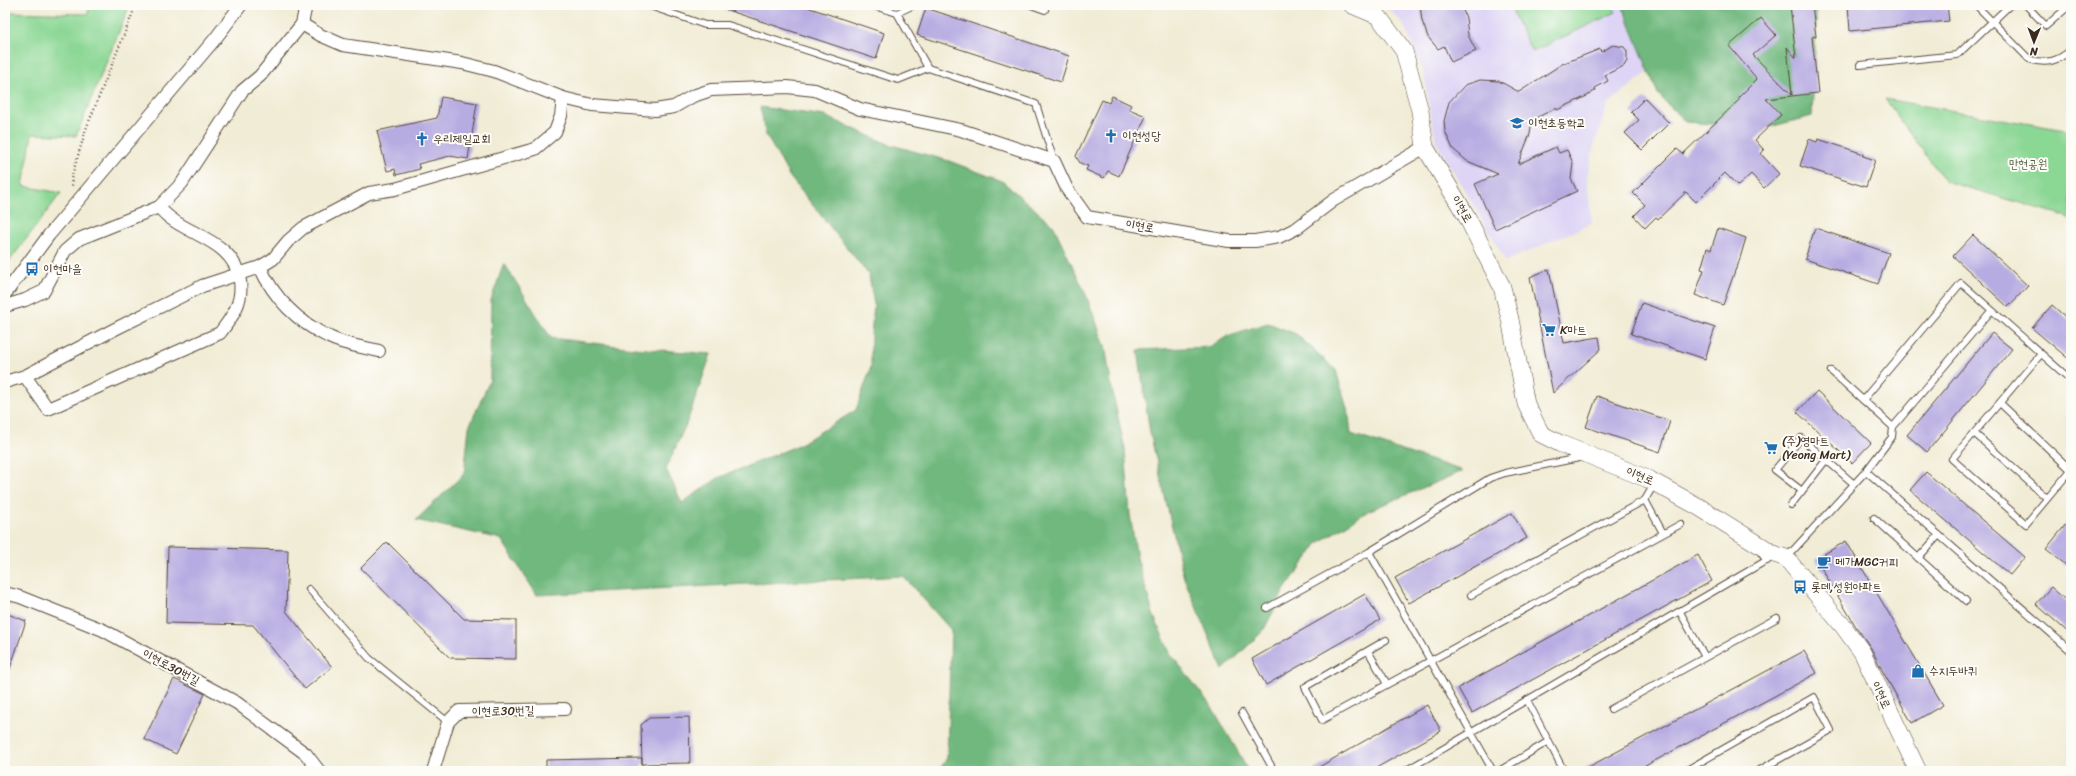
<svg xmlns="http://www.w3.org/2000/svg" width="2076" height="776" font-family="Sriracha,'Poor Story',sans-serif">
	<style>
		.built { fill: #ded5f6 }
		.green { fill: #8bd794; stroke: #638059 }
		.forest { fill: #70b87e; stroke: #56714e }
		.building { fill: #b7ace2 }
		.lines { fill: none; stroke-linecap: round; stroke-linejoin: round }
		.lane-casing { stroke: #564739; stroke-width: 8 }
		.street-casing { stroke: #564739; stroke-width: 14 }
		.secondary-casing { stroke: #564739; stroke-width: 18 }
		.path { stroke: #564739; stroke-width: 2.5; stroke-dasharray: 1 3; stroke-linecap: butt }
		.lane { stroke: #fff; stroke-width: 6 }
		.street { stroke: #fff; stroke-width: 12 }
		.secondary { stroke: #fff; stroke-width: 17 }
		.labels { text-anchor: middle; stroke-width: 4; stroke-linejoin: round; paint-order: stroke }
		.poi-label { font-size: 12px; fill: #3b2a1e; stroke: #fdfcf7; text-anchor: start }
		.park-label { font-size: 12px; fill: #535e41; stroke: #fdfcf7 }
		.street-label { font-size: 12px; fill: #3b2a1e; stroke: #fdfcf7 }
	</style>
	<rect width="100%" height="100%" fill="#fdfcf7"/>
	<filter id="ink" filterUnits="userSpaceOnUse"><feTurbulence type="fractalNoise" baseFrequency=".025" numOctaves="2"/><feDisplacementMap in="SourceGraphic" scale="8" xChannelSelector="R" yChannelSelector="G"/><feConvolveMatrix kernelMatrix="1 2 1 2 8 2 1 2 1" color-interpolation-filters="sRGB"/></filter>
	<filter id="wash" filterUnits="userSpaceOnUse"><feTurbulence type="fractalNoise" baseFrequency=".012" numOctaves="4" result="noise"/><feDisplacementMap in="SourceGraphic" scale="16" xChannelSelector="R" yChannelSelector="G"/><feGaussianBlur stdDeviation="0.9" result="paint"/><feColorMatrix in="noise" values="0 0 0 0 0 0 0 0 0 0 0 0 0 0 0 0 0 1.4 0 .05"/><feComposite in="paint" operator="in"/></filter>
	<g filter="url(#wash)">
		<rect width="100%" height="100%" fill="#f1ecd5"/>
		<!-- built -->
		<polygon class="built" points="1384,5 1627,5 1658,64 1608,104 1594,146 1587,177 1592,223 1506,261 1436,142 1423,71 1403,23"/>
		<!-- green -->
		<g class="green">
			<polygon points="89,5 130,5 76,136 32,134 23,186 61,193 5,267 5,12 88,14"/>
			<polygon points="1509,5 1612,5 1616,12 1532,52"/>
			<polygon points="1885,99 2071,131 2071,221 2065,216 1945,181"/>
		</g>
		<!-- forest -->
		<g class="forest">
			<polygon points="1622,5 1817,5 1812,116 1765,128 1685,122 1658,94"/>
			<polygon points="760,107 825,116 888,144 949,161 1002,181 1053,225 1085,292 1105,346 1113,395 1125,449 1130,515 1137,558 1153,614 1170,653 1212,707 1249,771 939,771 947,758 951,630 903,576 537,595 501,539 416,520 464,474 469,427 490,380 491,300 504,263 551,338 634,348 711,354 687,422 666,469 682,503 718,478 799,445 856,410 871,367 871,335 874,305 869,275 790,177 766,135"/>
			<polygon points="1268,323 1296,334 1336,370 1349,416 1351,434 1463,471 1368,511 1318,543 1285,589 1263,631 1223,670 1184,578 1150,433 1138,350 1209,347 1230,335"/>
		</g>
		<g id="blocks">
			<!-- building -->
			<g class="building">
				<polygon points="718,5 801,5 884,33 876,59 718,7"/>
				<polygon points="1420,5 1461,5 1466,18 1468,35 1476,51 1451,62 1444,46 1438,49 1428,37 1422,21"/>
				<polygon points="1790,5 1812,5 1816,36 1812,37 1818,93 1766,99 1781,115 1755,140 1764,150 1761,154 1779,174 1764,188 1751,174 1738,186 1725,173 1696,202 1686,192 1658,219 1656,217 1645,228 1634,216 1645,205 1633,193 1677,149 1683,154 1740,99 1738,98 1757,79 1729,46 1761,18 1776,35 1753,55 1792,95 1787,47 1796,58"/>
				<polygon points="1848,5 1947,5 1949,21 1850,31"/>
				<polygon points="926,8 1069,56 1061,82 917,35"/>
				<polygon points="1613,45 1624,47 1627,51 1627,61 1624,66 1605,75 1608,81 1595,88 1596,90 1587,96 1557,110 1556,108 1532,120 1530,134 1518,164 1556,147 1559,153 1567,150 1573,163 1571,179 1577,191 1495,229 1475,184 1498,174 1467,161 1453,149 1445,131 1444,121 1449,102 1465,85 1480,80 1499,81 1519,92 1562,64 1600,49 1601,52"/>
				<polygon points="1112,96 1131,105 1129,109 1146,116 1119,176 1108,171 1104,178 1086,170 1088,166 1080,163 1076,156 1102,100 1109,103"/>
				<polygon points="441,97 477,103 468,159 450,156 418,164 420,169 396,175 395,169 387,171 377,131 437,118"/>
				<polygon points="1645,98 1669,123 1642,150 1625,133 1639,120 1631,112"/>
				<polygon points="1809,139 1817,142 1818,139 1864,154 1863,156 1875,160 1866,187 1800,166"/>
				<polygon points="1718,228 1746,238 1737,268 1736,268 1723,305 1695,295 1704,270 1701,269 1707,248 1711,250"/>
				<polygon points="1815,228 1889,253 1878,284 1805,259"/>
				<polygon points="1973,235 2028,286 2008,307 1953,256"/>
				<polygon points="1549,269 1564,343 1599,337 1601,349 1553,393 1530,277"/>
				<polygon points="1642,303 1715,328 1705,359 1631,334"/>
				<polygon points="2052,305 2071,322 2071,361 2032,328"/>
				<polygon points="1992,333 2012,349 1927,452 1907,435"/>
				<polygon points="1817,391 1871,443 1852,463 1797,412"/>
				<polygon points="1597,396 1670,421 1660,452 1586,427"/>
				<polygon points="1926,472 2025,557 2010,575 1910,490"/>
				<polygon points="1512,513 1527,538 1409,603 1395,578"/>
				<polygon points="2071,518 2071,559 2066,565 2046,549"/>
				<polygon points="1846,541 1943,705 1912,723 1883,672 1871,648 1855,625 1816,559"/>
				<polygon points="387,542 464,619 516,620 516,659 450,658 361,568"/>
				<polygon points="168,547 288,550 286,611 332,667 305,689 253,625 166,623"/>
				<polygon points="1698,555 1712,581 1472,713 1458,688"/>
				<polygon points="2051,587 2071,605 2071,635 2036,604"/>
				<polygon points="1365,594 1380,620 1266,685 1252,659"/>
				<polygon points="5,613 26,621 7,677 5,676"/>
				<polygon points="1804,651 1817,673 1636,771 1581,771"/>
				<polygon points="174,679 205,694 176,754 144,739"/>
				<polygon points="1427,705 1441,731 1371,771 1312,771"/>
				<polygon points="689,717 690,763 642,764 641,725 649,718"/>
				<polygon points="642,758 642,771 546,771 546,760"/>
			</g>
		</g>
	</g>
	<g filter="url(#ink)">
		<use href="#blocks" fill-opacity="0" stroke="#564739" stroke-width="1"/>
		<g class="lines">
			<!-- lane casing -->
			<g class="lane-casing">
				<g id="lane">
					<polyline points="647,5 705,25 728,25 898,80 928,68"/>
					<polyline points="1031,5 1045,10"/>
					<path d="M1976,5L2029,59C2046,65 2058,61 2071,50"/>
					<polyline points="2026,5 2046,26 2070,5"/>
					<polyline points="877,7 897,13 928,68 1036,104 1054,161"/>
					<polyline points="897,13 914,5"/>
					<polyline points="1860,65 1957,55 2010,5"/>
					<polyline points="2041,354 1952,459 2026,524 2071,470"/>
					<polyline points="1831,371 1863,400"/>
					<polyline points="2000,403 2071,470"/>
					<polyline points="1893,427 1991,311"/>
					<polyline points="1974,433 2047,498"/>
					<polyline points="1826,460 1802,491 1775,470 1801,438 1854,484"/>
					<polyline points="1866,471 1892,437 1893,427 1863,400 1961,283 2071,380"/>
					<polyline points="1645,500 1663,533"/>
					<polyline points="1791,505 1802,491"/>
					<polyline points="1874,518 1966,601"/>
					<polyline points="1369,552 1493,771"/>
					<polyline points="1761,553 1767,561"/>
					<polyline points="1787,557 1866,471 2071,651"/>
					<polyline points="1918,558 1939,535"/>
					<polyline points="309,589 369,658 448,722"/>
					<polyline points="1471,595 1645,500 1653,486"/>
					<polyline points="1267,608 1369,552 1490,478 1505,473 1584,457"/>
					<polyline points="1680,612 1705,657"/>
					<polyline points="1386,640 1305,687 1322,720 1681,524"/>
					<polyline points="1368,651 1387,684"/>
					<polyline points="1527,700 1564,771"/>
					<polyline points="1611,709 1777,618"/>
					<polyline points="1242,713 1274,771"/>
					<polyline points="1405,771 1769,559"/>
					<polyline points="1499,771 1549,741"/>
					<polyline points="1685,771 1814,697 1831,730 1758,771"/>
				</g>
			</g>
			<!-- street casing -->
			<g class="street-casing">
				<g id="street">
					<polyline points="302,24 320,35 343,45 462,63 494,71 563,98 592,105 655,110 674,107 693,96 711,90 787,87 815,90 860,109 961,130 1054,161 1067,189 1087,217 1229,241 1255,241 1279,237 1297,228 1334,200 1425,147"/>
					<path d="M260,267C274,298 298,322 329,337C344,345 363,347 379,351"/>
					<polyline points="5,294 49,235 215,39 241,5"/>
					<polyline points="5,306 25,300 44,291 65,251 79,239 159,207 182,183 242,91 260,76 302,24 306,5"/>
					<path d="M25,376L48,409L220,333C233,316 243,302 240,281C234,237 181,236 159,207"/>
					<polyline points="5,382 25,376 117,328 202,286 260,267 273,259 288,241 303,228 369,193 395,189 535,149 555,132 561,116 563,98"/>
					<polyline points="5,593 20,597 103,630 237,703 306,754 319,771"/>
					<polyline points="433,771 448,722 459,711 565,709"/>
				</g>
			</g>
			<!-- secondary casing -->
			<g class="secondary-casing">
				<polyline id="secondary" points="1352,5 1378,16 1404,51 1420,111 1425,147 1467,217 1502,287 1510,319 1526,404 1541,434 1561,444 1648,479 1699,507 1774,554 1786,558 1843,626 1862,652 1918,771"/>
			</g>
			<!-- path -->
			<polyline class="path" points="72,186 71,179 86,129 136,5"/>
			<!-- lane -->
			<use href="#lane" class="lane"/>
			<!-- street -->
			<use href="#street" class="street"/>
			<!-- secondary -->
			<use href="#secondary" class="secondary"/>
		</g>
	</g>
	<!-- icons -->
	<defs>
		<g id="school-bare" transform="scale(1.08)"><path d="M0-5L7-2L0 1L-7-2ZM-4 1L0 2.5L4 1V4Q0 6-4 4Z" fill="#1f6fb2" stroke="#fdfcf7" stroke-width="2.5" paint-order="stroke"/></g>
		<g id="church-bare" transform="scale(1.08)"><path d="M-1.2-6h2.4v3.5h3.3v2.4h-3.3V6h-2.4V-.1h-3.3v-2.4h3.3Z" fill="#1f6fb2" stroke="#fdfcf7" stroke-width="2.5" paint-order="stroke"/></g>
		<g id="bus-bare" transform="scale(1.08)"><path d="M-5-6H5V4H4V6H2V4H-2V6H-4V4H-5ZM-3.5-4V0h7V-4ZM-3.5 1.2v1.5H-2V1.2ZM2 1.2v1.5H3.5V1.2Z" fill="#1f6fb2" stroke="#fdfcf7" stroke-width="2.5" paint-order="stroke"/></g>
		<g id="supermarket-bare" transform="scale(1.08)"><path d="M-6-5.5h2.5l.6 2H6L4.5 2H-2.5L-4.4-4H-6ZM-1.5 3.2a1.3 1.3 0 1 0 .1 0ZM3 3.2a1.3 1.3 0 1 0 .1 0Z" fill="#1f6fb2" stroke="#fdfcf7" stroke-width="2.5" paint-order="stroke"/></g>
		<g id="cafe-bare" transform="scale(1.08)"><path d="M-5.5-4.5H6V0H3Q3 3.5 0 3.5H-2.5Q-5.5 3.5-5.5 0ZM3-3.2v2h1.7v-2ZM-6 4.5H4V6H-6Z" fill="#1f6fb2" stroke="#fdfcf7" stroke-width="2.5" paint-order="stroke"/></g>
		<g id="shop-bare" transform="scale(1.08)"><path d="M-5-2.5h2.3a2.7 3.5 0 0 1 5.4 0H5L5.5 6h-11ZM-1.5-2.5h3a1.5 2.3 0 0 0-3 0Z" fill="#1f6fb2" stroke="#fdfcf7" stroke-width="2.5" paint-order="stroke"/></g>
	</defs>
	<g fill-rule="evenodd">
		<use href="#school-bare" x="1517" y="123"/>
		<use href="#church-bare" x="1111" y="136"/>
		<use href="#church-bare" x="422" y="139"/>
		<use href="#bus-bare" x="32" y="269"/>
		<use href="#supermarket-bare" x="1549" y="330"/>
		<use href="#supermarket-bare" x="1771" y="448"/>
		<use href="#cafe-bare" x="1824" y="562"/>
		<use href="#bus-bare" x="1800" y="587"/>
		<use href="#shop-bare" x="1918" y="671"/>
	</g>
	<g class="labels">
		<!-- poi labels -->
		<g class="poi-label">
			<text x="1528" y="127">이현초등학교</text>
			<text x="1122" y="140">이현성당</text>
			<text x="433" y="143">우리제일교회</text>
			<text x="43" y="273">이현마을</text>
			<text x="1560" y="334">K마트</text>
			<text x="1782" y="445">(주)영마트<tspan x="1782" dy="14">(Yeong Mart)</tspan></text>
			<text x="1835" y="566">메가MGC커피</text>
			<text x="1811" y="591">롯데,성원아파트</text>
			<text x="1929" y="675">수지두바퀴</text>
		</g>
		<!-- park labels -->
		<g class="park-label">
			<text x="2028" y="168">만현공원</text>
		</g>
		<!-- street labels -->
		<g class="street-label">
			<text transform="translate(1462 209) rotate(60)" y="4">이현로</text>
			<text transform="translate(1140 226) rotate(10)" y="4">이현로</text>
			<text transform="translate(1640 476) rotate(23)" y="4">이현로</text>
			<text transform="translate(171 667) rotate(28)" y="4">이현로30번길</text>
			<text transform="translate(1881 695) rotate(65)" y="4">이현로</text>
			<text transform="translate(503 711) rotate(-1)" y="4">이현로30번길</text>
		</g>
	</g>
	<!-- margin -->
	<rect width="2076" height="776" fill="none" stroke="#fdfcf7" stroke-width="20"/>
	<!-- north arrow -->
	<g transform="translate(2034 42) rotate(181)" stroke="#fdfcf7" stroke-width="3" paint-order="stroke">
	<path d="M0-3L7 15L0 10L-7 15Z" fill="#3b2a1e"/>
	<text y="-6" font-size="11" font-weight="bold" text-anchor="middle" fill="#3b2a1e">N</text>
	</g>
</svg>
